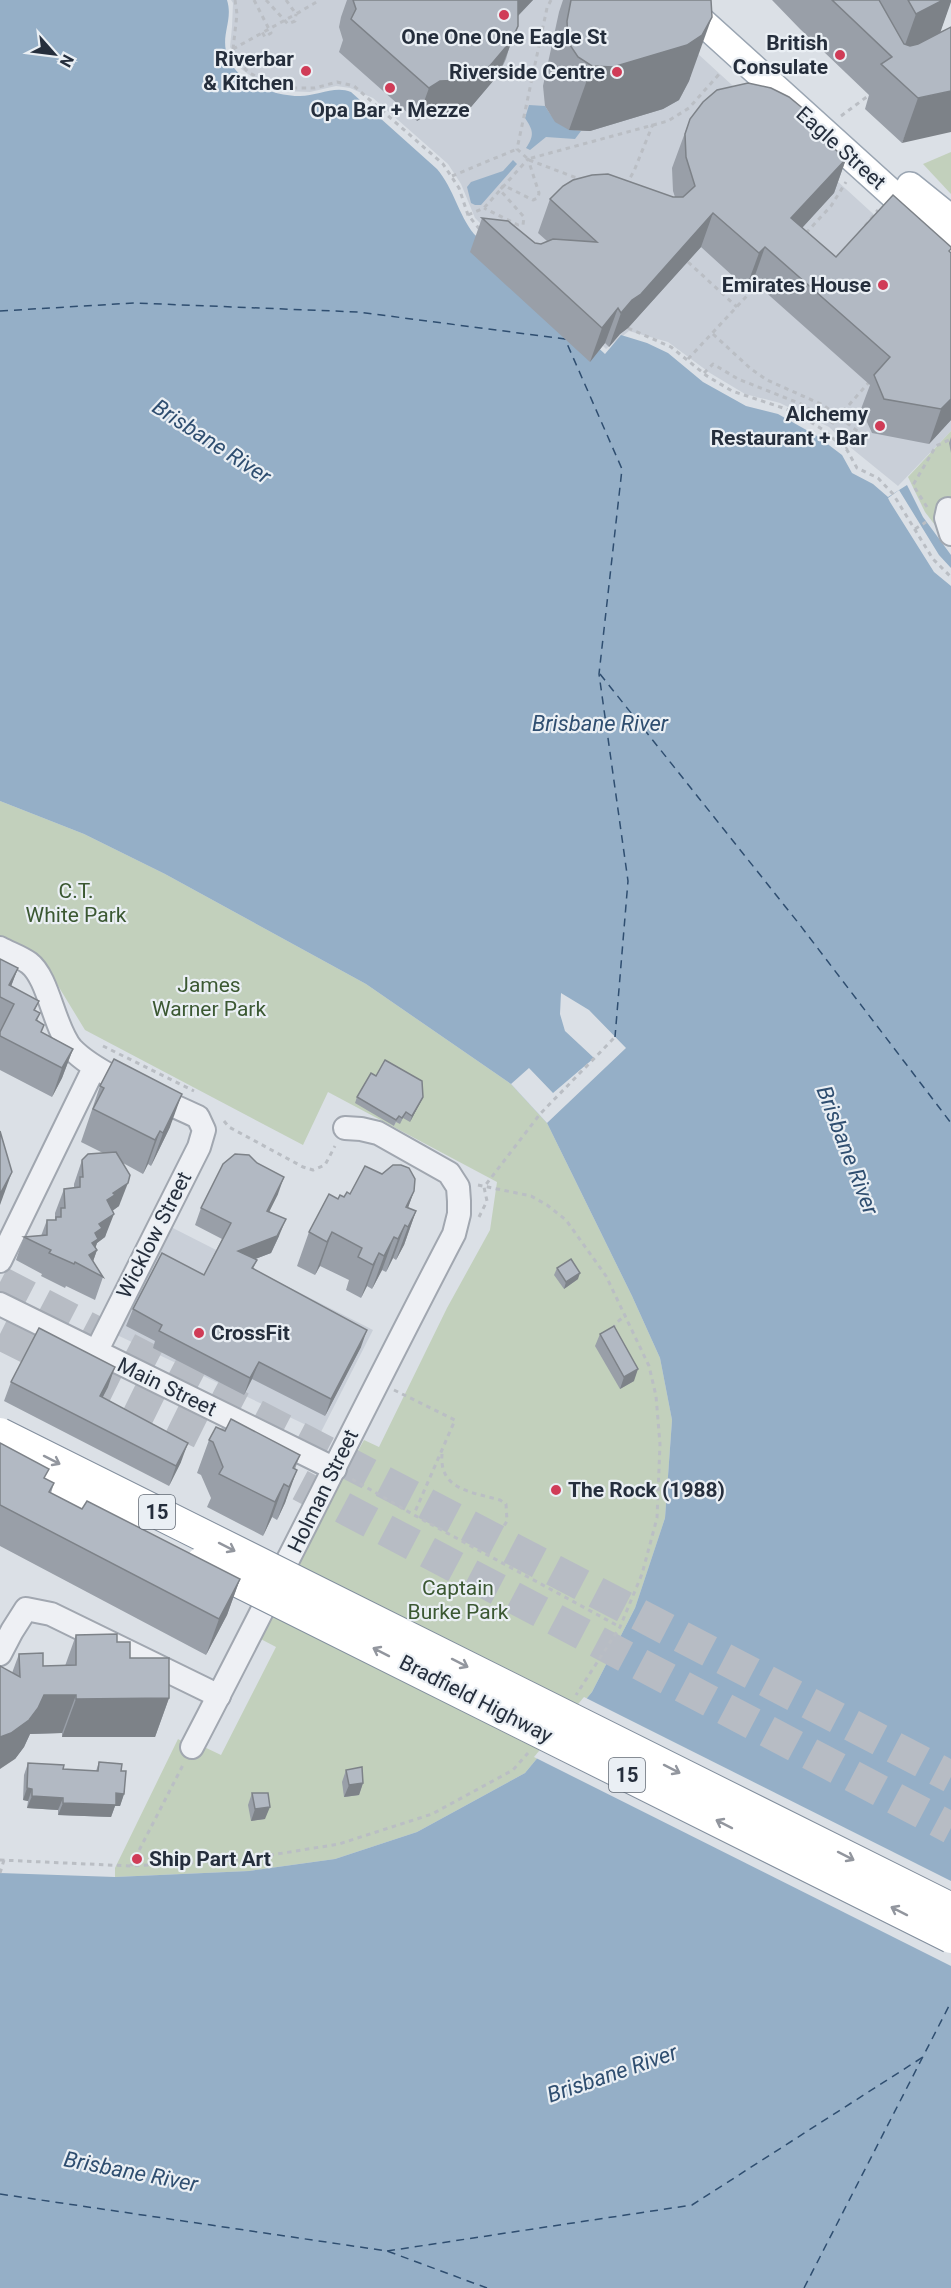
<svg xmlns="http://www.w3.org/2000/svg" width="951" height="2288" font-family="Roboto,sans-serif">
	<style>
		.built { fill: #c9cfd8 }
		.green { fill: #c2d0bc; fill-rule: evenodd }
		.water { fill: #95afc7 }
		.pier { fill: #dbe0e6 }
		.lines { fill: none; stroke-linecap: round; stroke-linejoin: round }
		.ferry { stroke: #2f4e70; stroke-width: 1.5; stroke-dasharray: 8 6; stroke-linecap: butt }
		.highway-tunnel { stroke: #b7bcc4; stroke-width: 32; stroke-dasharray: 32 16; stroke-linecap: butt }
		.minor-casing { stroke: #a1a7b0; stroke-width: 26 }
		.major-casing { stroke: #9aa5b2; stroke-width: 30 }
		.path { stroke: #babec4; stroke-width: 3; stroke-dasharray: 4.5 4.5; stroke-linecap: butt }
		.minor { stroke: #eef0f4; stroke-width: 22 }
		.major { stroke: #fff; stroke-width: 27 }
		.highway-bridge-casing { stroke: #828e9d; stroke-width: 34; stroke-linecap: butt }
		.highway-bridge { stroke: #fff; stroke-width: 32 }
		.wall { fill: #999fa8 }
		.shaded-wall { fill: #7d8288 }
		.building { fill: #b2b9c3; stroke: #7d8288; stroke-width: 1.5 }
		.oneway { stroke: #92969e }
		.poi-dot { fill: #d03c57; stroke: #eaeff4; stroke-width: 2 }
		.labels { text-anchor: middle; stroke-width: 4.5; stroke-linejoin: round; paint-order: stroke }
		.shield { fill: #eaeff4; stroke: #606873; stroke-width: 1.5 }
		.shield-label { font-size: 20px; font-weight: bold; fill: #252e3c }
		.poi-label { font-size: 21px; font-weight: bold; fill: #252e3c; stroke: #eaeff4; text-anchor: end }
		.street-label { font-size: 21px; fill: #252e3c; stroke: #eaeff4 }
		.park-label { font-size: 21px; fill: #3b5832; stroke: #eaeff4 }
		.water-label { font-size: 22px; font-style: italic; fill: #2f4e70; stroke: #eaeff4 }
	</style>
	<rect width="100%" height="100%" fill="#dbe0e6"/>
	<!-- built -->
	<g class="built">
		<polygon points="231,0 639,0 951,285 951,431 898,486 850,447 829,427 780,403 745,394 710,373 668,342 629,331 606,349 475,218 461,184 448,164 373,98 350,88 336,86 310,92 283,91 262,84 241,69 230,47 232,27 233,3"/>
		<polygon points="167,1225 373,1330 321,1432 115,1334"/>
	</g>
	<!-- green -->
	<g class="green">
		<polygon points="951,152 951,194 923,164"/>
		<polygon points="951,431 951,546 925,512 908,477"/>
		<path d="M0,801L84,834L165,874L366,984L511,1084L547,1123L632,1296L660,1358L672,1420L665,1518L635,1608L592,1692L525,1773L417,1832L335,1859L249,1871L115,1877V1868L178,1739L192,1747L200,1745L221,1755L276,1647L255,1636L364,1440L379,1447L447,1308L490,1230L497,1182L328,1092L303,1145L85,1030L46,966L33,953L0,937ZM373,1082L400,1123L396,1122L394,1126Z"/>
	</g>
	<!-- water -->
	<g class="water">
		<path d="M0,0H227C233,19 222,33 226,51C232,81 273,96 300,96C317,96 335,85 351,92L437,169C454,189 458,214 474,234L605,354L621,335L647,343L668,353L703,382L746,406L778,414L817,436L842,455L852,473L873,484L888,497L907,485L923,517L951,555V2288H0V1873L115,1877L249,1871L335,1859L417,1832L525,1773L592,1692L635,1608L665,1518L672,1420L660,1358L632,1296L547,1123L511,1084L366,984L165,874L84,834L0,801Z"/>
		<path d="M529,105L545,106C554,121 562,129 581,131L575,139L546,137L530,150L526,148C535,135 533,130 525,118Z"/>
		<polygon points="513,160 517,164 481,205 475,205 471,203 467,187 471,182 503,171"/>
	</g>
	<!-- pier -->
	<g class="pier">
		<polygon points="899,490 939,555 951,568 951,586 934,572 890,502 888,498"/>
		<polygon points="561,993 589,1010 626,1048 547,1123 511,1084 529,1068 553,1093 594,1058 565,1031 560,1014"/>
		<polygon points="584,1697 951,1881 951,1966 534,1757"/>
	</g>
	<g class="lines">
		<!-- ferry -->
		<g class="ferry">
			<polyline points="0,311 134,303 358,312 565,339 622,469 599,674 628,881 615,1037"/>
			<polyline points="600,674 800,925 951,1123"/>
			<polyline points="0,2194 387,2251 487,2288"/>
			<polyline points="387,2251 692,2205 923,2057"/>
			<polyline points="804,2288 951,2002"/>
		</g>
		<!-- highway-tunnel -->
		<g class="highway-tunnel">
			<polyline points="0,1282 951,1777"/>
			<polyline points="0,1334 205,1435 951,1828"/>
		</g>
		<!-- minor casing -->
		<g class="minor-casing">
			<g id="minor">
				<polyline points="948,509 946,518 951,534"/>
				<path d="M0,948C9,953 21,957 29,963C49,978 54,1029 72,1049C98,1076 163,1100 198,1117L204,1130L199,1147L96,1352"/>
				<polyline points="0,1261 94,1068"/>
				<polyline points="0,1304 335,1469"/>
				<polyline points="0,1654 12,1631 26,1609 51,1614 219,1696"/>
				<path d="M192,1747C281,1577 365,1404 454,1234L459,1214V1201L458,1187L449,1173L378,1133L361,1129L345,1128"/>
			</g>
		</g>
		<!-- major casing -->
		<g class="major-casing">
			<g id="major">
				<polyline points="678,0 951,247"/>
				<polyline points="910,186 951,219"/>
			</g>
		</g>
		<!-- path -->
		<g class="path">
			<polyline points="235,0 237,14 233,49 235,58 248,72 274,86 289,88 315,88 337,82 354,86 443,164 459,188 468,215 481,231"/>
			<polyline points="254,0 271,33 265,37 262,32"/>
			<polyline points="266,0 288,24 295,21 296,14"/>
			<polyline points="286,0 296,14 320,0"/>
			<polyline points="551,0 547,8 517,149 528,159 668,121 689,108 721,72"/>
			<polyline points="233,49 296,14"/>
			<polyline points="841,116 872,93"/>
			<polyline points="529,160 582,180"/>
			<polyline points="452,176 517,149"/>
			<polyline points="626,185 634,171 653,124"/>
			<polyline points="468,215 484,208 528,159 539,193 538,198 533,200 507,187 503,186 500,190 524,217 523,225 518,225 484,208"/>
			<polyline points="865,226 878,210"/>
			<polyline points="806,233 831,206 846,182"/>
			<polyline points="688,262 737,307"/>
			<polyline points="628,328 671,347 707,376 732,391 792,411 822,429 847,450 857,468 878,478 893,494 933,559 951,577"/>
			<polyline points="713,334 751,369 767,380 823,405 860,433 846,449"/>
			<polyline points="688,359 758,284"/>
			<polyline points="704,373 713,364 738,379 801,404 833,423 870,381"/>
			<polyline points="927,507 913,485 936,446 951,439"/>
			<polyline points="915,529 926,522"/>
			<polyline points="103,1046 194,1091"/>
			<polyline points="224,1121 229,1127 303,1167 313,1170 325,1165 335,1146"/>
			<polyline points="478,1185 531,1196 547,1205 566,1220 606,1276 649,1366 656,1396 660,1444 657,1518 642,1574 620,1627 576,1695"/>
			<polyline points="479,1217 487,1201 484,1187 540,1114 615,1037"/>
			<polyline points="613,1329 616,1323 626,1315"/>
			<polyline points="394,1390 455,1420 414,1514"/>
			<path d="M442,1454C439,1490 472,1492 500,1500L506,1504L507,1521L504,1526"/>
			<polyline points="352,1479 414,1515 620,1627"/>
			<polyline points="0,1860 131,1866 240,1860 339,1844 432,1814 513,1770 528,1753"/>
			<polyline points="131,1866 184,1763"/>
			<polyline points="0,1873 4,1860"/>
		</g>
		<!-- minor -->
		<use href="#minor" class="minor"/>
		<!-- major -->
		<use href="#major" class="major"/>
		<!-- highway-bridge casing -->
		<g class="highway-bridge-casing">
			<g id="highway-bridge">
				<polyline points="0,1434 951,1909"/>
				<polyline points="0,1462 123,1523"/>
				<polyline points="202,1563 951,1937"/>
			</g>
		</g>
		<!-- highway-bridge -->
		<use href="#highway-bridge" class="highway-bridge"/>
	</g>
	<!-- wall -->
	<g class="wall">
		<polygon points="347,0 533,0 518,16 506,59 499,74 471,107 453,113 428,114 417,121 339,52 343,40 339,27 341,17"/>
		<polygon points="563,0 711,0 689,81 679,100 663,109 590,131 569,130 555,122 545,106 543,86 559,12"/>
		<polygon points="772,0 951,0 940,32 951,27 902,143 865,109 869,95 800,29"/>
		<polygon points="806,111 803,120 846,159 834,193 802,228 836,257 950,252 951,420 929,444 872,433 861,409 870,385 753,281 746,288 701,247 628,328 620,334 609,347 605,343 590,362 470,252 482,218 535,243 541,244 547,241 538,233 550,199 675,197 673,191 672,168 690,119"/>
		<polygon points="951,437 951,453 949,443"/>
		<polygon points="0,959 18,968 11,986 39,1001 35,1010 40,1013 37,1021 42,1032 73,1049 62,1078 52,1097 0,1070"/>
		<polygon points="376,1076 423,1097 420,1103 410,1122 403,1118 400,1124 396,1122 394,1126 355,1103 357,1097"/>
		<polygon points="100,1086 170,1127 151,1166 148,1164 143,1174 123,1163 119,1206 112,1211 105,1237 97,1243 95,1248 97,1250 93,1261 103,1277 95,1300 66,1286 65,1288 41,1276 42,1274 16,1260 24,1237 41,1236 47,1220 55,1220 55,1213 64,1189 74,1188 74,1184 82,1160 103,1153 81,1142"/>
		<polygon points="414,1191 408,1208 416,1211 404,1245 396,1260 393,1258 386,1272 382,1270 372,1289 367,1286 361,1298 346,1290 349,1280 320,1266 315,1275 297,1266 309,1232 338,1199 350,1194"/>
		<polygon points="278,1194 269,1212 279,1236 271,1253 255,1259 257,1260 253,1269 361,1347 325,1416 252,1379 244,1395 153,1348 155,1341 126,1326 133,1309 204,1275 222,1239 195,1225 201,1208"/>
		<polygon points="557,1268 578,1279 564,1289 554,1275"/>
		<polygon points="600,1334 634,1381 620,1389 595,1346"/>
		<polygon points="11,1382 108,1387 102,1398 181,1462 169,1486 4,1401"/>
		<polygon points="225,1431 300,1455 295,1469 285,1503 277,1520 272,1517 263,1536 207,1507 211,1498 201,1475 197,1473 209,1440"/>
		<polygon points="0,1443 45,1479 54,1483 51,1493 82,1509 240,1579 227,1615 206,1655 0,1546"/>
		<polygon points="76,1635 117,1642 130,1658 169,1698 155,1737 62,1737 62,1733 30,1734 24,1747 15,1759 12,1673 19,1654 43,1666 65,1666"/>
		<polygon points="99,1762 121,1771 124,1794 120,1806 115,1806 111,1817 58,1815 58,1810 27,1808 28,1801 23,1800 24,1775 28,1763 63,1769 96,1771"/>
		<polygon points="346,1770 363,1783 359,1795 344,1797 342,1782"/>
		<polygon points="252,1793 265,1819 251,1821 248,1805"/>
	</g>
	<!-- shaded-wall -->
	<g class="shaded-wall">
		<polygon points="516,0 533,0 505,29"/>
		<polygon points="943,0 951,0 951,2 938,39 900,59 916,14"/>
		<polygon points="712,17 689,81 679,100 663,109 590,131 569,130 592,66"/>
		<polygon points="518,26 499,74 471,107 453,113 428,114 417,121 429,88"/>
		<polygon points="951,91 951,132 902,143 918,98"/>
		<polygon points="846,159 834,193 779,253 791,218"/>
		<polygon points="713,213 701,247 628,328 620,334 609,347 621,313 632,300"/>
		<polygon points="765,247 753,281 746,288 759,253"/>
		<polygon points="618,308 605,343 590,362 602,328"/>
		<polygon points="951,399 951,420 929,444 941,409"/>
		<polygon points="18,968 7,997 9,985"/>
		<polygon points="73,1049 62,1078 52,1097 62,1068"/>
		<polygon points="182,1094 170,1127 151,1166 163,1133"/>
		<polygon points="423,1097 420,1103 410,1122 412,1116"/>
		<polygon points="160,1131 148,1164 143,1174 155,1140"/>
		<polygon points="12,1172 0,1205 0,1194"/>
		<polygon points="284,1177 278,1194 261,1228 267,1211"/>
		<polygon points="128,1183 119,1206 108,1214 107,1200 113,1193"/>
		<polygon points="414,1191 402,1224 394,1240 406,1207"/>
		<polygon points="416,1211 404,1245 396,1260 408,1227"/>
		<polygon points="114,1214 105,1237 97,1243 94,1252 97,1250 90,1270 85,1267 95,1233 99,1224"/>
		<polygon points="286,1219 279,1236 271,1253 232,1268 238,1251"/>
		<polygon points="405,1225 393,1258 386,1272 398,1239"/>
		<polygon points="332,1232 320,1266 315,1275 327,1242"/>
		<polygon points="394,1237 382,1270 372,1289 384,1256"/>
		<polygon points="379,1253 367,1286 361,1298 373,1265"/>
		<polygon points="580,1273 578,1279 564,1289 566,1282"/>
		<polygon points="367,1330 361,1347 325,1416 331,1399"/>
		<polygon points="259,1362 252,1379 244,1395 250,1378"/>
		<polygon points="115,1367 108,1387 93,1416 100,1396"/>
		<polygon points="638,1369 634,1381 620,1389 624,1377"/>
		<polygon points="188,1443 181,1462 169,1486 176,1466"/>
		<polygon points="297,1470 285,1503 277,1520 289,1487"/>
		<polygon points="284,1484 272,1517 263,1536 275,1502"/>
		<polygon points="240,1579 227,1615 206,1655 219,1619"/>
		<polygon points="44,1695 76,1695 62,1733 30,1734 24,1747 15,1759 0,1769 0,1737"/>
		<polygon points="169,1698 155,1737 62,1737 76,1699"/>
		<polygon points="363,1783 359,1795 344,1797 349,1785"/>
		<polygon points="27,1788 32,1789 28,1801 23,1800"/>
		<polygon points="116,1793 124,1794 120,1806 115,1806 111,1817 58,1815 63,1803"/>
		<polygon points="32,1796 63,1798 58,1810 27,1808"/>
		<polygon points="270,1807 265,1819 251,1821 255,1809"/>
	</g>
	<!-- building -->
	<g class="building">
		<polygon points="353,0 518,0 518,26 511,41 483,74 465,80 440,81 429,88 351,19 356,9"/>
		<polygon points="571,0 711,0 712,17 702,35 687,45 613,67 592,66 578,57 568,42 567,21"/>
		<polygon points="832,0 879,0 904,44 910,46 918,44 951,27 951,91 918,98 881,64 892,57"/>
		<polygon points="908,0 943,0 916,14"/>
		<polygon points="748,83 771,88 789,97 806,111 800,118 846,159 791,218 836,257 893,195 951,247 951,249 949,251 951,253 951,399 941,409 884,399 874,375 890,357 765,247 759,253 713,213 641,294 632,300 621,313 618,308 602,328 482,218 508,221 535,243 541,244 553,239 597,242 550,199 563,186 573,180 592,175 608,174 673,197 683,197 695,186 686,157 685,134 690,119 703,102 717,90"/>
		<polygon points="0,959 18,968 9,985 39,1001 34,1010 40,1013 36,1020 44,1025 41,1032 73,1049 62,1068 0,1036 0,1032 14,1004 0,997"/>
		<polygon points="114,1059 182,1094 163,1133 160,1131 155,1140 93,1109 104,1088 100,1086"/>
		<polygon points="385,1060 422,1081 423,1097 412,1116 406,1112 402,1118 399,1116 396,1120 357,1097 371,1073 376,1076"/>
		<polygon points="0,1131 12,1172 0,1194"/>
		<polygon points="116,1152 130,1175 128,1183 113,1193 115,1195 107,1200 114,1214 99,1224 102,1228 95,1233 98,1239 92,1243 97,1250 89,1255 103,1277 75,1262 74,1264 49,1253 51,1250 24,1237 47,1235 47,1220 56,1220 56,1217 61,1217 61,1208 65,1208 64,1189 80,1187 80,1177 83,1177 82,1160 88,1154"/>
		<polygon points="235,1154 249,1155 257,1163 284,1177 267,1211 286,1219 277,1236 238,1251 257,1260 252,1268 367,1330 331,1399 259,1362 250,1378 159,1331 162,1325 133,1309 162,1253 204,1275 231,1223 201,1208 223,1164"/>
		<polygon points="393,1165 401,1165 409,1168 415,1179 414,1191 406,1207 416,1211 408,1227 405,1225 398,1239 394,1237 384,1256 379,1253 373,1265 358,1257 362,1248 332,1232 327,1242 309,1232 329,1194 338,1199 340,1195 344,1197 347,1192 350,1194 365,1166 382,1174"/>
		<polygon points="571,1259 580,1273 566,1282 557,1268"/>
		<polygon points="614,1326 638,1369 624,1377 600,1334"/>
		<polygon points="39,1328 115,1367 100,1396 188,1443 176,1466 11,1382"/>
		<polygon points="231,1419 300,1455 293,1468 297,1470 289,1487 284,1484 275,1502 219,1474 223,1467 213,1442 209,1440 216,1427 225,1431"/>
		<polygon points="0,1443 49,1469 44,1478 54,1483 49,1492 82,1509 87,1501 240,1579 219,1619 0,1505"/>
		<polygon points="117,1634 117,1642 130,1642 130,1658 169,1658 169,1698 76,1699 76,1695 44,1695 38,1708 29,1720 11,1733 0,1737 0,1666 20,1677 19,1654 43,1653 43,1666 76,1665 76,1635"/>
		<polygon points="99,1762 122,1764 121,1771 126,1771 124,1794 116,1793 116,1805 63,1803 63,1798 32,1796 32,1789 27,1788 28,1763 64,1765 63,1769 98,1771"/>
		<polygon points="362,1767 363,1783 349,1785 346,1770"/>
		<polygon points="252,1793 268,1793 270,1807 255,1809"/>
	</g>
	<!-- one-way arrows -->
	<defs><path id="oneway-shaft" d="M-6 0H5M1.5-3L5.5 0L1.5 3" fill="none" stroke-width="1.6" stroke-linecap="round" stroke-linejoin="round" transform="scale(1.5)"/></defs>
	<g class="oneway">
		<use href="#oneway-shaft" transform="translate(52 1460) rotate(27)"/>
		<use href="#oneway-shaft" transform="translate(227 1547) rotate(27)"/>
		<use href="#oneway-shaft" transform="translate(381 1652) rotate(-153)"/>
		<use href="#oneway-shaft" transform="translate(460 1663) rotate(27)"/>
		<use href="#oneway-shaft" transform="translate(672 1769) rotate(27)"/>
		<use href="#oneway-shaft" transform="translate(724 1824) rotate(-153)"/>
		<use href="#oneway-shaft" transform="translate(846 1856) rotate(27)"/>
		<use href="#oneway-shaft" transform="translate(899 1911) rotate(-153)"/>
	</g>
	<!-- markers -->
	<g class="poi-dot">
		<circle cx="504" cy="15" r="6"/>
		<circle cx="840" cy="55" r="6"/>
		<circle cx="306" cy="71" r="6"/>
		<circle cx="617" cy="72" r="6"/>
		<circle cx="390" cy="88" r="6"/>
		<circle cx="883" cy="285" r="6"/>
		<circle cx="880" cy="426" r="6"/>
		<circle cx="199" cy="1333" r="6"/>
		<circle cx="556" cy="1490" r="6"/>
		<circle cx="137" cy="1859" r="6"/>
	</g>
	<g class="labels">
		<!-- shield labels -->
		<g class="shield">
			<rect x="139" y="1495" width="36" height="34" rx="4.5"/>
			<rect x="609" y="1758" width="36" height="34" rx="4.5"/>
		</g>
		<g class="shield-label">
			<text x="157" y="1519">15</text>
			<text x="627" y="1782">15</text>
		</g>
		<!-- poi labels -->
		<g class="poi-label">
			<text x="504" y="44" text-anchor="middle">One One One Eagle St</text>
			<text x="828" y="50">British<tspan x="828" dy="24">Consulate</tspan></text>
			<text x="294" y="66">Riverbar<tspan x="294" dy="24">&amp; Kitchen</tspan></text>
			<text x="605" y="79">Riverside Centre</text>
			<text x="390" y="117" text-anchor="middle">Opa Bar + Mezze</text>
			<text x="871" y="292">Emirates House</text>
			<text x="868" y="421">Alchemy<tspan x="868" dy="24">Restaurant + Bar</tspan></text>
			<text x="211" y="1340" text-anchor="start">CrossFit</text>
			<text x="568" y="1497" text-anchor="start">The Rock (1988)</text>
			<text x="149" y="1866" text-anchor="start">Ship Part Art</text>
		</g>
		<!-- street labels -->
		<g class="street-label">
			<text transform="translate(841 148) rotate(42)" y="7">Eagle Street</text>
			<text transform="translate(154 1235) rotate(-63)" y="7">Wicklow Street</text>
			<text transform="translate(167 1387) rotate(26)" y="7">Main Street</text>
			<text transform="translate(323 1491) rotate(-64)" y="7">Holman Street</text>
			<text transform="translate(476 1699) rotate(27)" y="7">Bradfield Highway</text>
		</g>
		<!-- park labels -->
		<g class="park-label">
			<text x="76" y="898">C.T.<tspan x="76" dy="24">White Park</tspan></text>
			<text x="209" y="992">James<tspan x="209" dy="24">Warner Park</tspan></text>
			<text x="458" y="1595">Captain<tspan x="458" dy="24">Burke Park</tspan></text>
		</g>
		<!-- water labels -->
		<g class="water-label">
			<text transform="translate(212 441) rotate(33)" y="8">Brisbane River</text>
			<text x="600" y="731">Brisbane River</text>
			<text transform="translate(848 1150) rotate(69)" y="8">Brisbane River</text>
			<text transform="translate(612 2073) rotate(-19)" y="8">Brisbane River</text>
			<text transform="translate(131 2171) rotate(11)" y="8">Brisbane River</text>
		</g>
	</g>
	<!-- north arrow -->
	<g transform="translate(54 54) rotate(118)" stroke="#eaeff4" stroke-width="4.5" paint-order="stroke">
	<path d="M0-4.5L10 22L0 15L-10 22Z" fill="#252e3c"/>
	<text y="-9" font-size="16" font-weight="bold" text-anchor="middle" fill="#252e3c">N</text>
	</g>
</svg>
